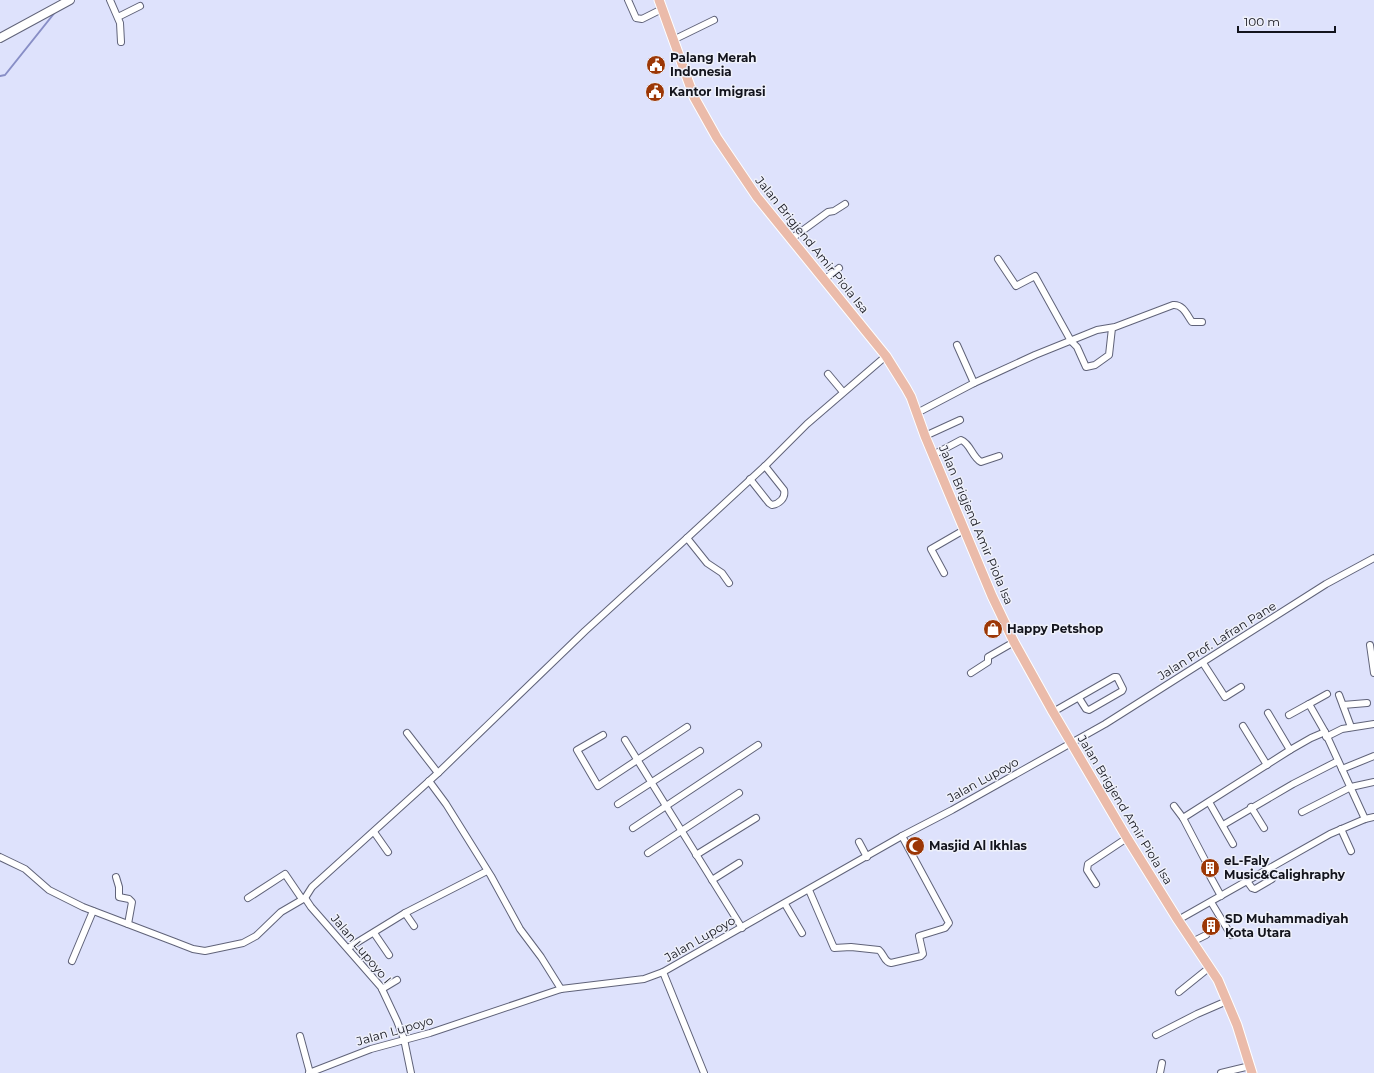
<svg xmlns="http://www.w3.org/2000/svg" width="1374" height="1073" font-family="Montserrat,sans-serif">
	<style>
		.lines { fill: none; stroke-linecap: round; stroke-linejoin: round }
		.stream { stroke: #888ec6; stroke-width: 2 }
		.street-casing { stroke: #606379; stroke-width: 8 }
		.secondary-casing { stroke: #606379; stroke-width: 10 }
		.primary-casing { stroke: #fff; stroke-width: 11 }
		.street { stroke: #fff; stroke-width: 6 }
		.secondary { stroke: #fff; stroke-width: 8 }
		.primary { stroke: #ebbbaa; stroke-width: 9 }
		.labels { text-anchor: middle; stroke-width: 3; stroke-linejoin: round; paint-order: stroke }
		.poi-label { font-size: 12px; font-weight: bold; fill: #13141d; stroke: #eef0fa; text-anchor: start }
		.street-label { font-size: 12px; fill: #13141d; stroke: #eef0fa }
	</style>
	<rect width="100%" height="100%" fill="#dee2fc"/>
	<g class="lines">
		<!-- stream -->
		<polyline class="stream" points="0,76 5,75 56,11"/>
		<!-- street casing -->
		<g class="street-casing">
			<g id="street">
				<polyline points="110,0 120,23 121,42"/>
				<polyline points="628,0 636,18 642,19 662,9"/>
				<polyline points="118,17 140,6"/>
				<polyline points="673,40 714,20"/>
				<polyline points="791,239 828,212 834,211 845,204"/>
				<polyline points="998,259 1016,286 1035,276 1071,341 1077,347 1086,367 1095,365 1109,355 1112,328"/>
				<polyline points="824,280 839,268"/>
				<polyline points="957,345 974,383"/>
				<polyline points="828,374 843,392"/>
				<path d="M917,413L974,383L1035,355L1097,330L1115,327L1173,305C1183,304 1187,315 1192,322H1202"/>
				<polyline points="925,436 960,420"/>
				<path d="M933,455L961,440C970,443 972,457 981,462L999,456"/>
				<path d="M750,479L769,503L772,505C779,504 786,498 784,490L765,466"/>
				<polyline points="944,573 931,549 964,530"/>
				<polyline points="729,583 722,573 707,563 687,538 765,466 807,424 886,356"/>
				<polyline points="1370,645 1374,673"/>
				<polyline points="1203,663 1225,697 1241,687"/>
				<polyline points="971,673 988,662 988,657 1014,642"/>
				<polyline points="1339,695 1351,727"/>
				<polyline points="1343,705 1367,703"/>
				<polyline points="1053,712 1114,677 1117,677 1123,689 1122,691 1089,710 1086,709 1079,698"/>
				<polyline points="1268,713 1290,750"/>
				<polyline points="1289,715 1309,704"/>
				<polyline points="1243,726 1267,765"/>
				<polyline points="1325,732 1309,704 1327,694"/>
				<polyline points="407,733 438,773"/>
				<polyline points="603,735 577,750 598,786 687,727"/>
				<polyline points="1326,737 1342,729 1374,724"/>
				<polyline points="625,740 742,928"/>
				<polyline points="1342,769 1374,756"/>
				<polyline points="429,781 446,804 491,876 520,929 541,957 561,989"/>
				<polyline points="1209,802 1233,844"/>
				<polyline points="618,804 700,751"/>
				<polyline points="1174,806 1183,818"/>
				<polyline points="1251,807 1264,828"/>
				<polyline points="1302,812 1351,787 1374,782"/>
				<polyline points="1223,825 1293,784 1338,761"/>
				<polyline points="633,828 758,745"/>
				<polyline points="1341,829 1351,851"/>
				<polyline points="374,832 388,852"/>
				<polyline points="859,842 867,857"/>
				<polyline points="648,853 739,793"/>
				<polyline points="696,855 756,818"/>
				<polyline points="0,857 25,869 49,890 83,907 175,942 193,949 205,951 243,943 256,936 281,912 305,898 312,887 438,773 585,631 687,538"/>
				<polyline points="1206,862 1183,818 1290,750 1311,738 1325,732 1365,819"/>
				<polyline points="1210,876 1221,896"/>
				<polyline points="116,877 119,887 119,897 129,899 132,902 128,924"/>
				<polyline points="712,880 739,863"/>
				<polyline points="1247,881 1252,888 1255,889 1272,879"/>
				<polyline points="1096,884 1087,870 1088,864 1127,838"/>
				<path d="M809,890L834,948L851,947L879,950C884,954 884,962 891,963L921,956L923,954L919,936L945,928L949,923L902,836"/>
				<polyline points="248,898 285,874 302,899"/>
				<polyline points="305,898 311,907 381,987 397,1021 404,1039 411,1073"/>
				<polyline points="1211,902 1231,935"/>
				<polyline points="785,904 802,933"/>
				<polyline points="405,913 414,926"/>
				<polyline points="1178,920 1330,834 1365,819 1374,817"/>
				<polyline points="374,933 389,955"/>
				<polyline points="1192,942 1206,935"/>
				<polyline points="348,948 405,913 487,871"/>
				<polyline points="72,961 93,911"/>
				<polyline points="663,972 704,1073"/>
				<polyline points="382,989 397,980"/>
				<polyline points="1179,992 1210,967"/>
				<polyline points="1156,1035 1197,1014 1227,1001"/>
				<polyline points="300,1036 310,1073"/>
				<polyline points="309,1073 371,1049 430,1033 561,989 644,979 663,972 902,836 952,810 1105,724 1326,584 1374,558"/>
				<polyline points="1160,1073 1162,1063"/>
				<polyline points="1221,1073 1250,1066"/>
			</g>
		</g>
		<!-- secondary casing -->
		<g class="secondary-casing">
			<polyline id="secondary" points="0,38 70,0"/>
		</g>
		<!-- primary casing -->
		<g class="primary-casing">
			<polyline id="primary" points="659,0 694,97 717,138 757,197 886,356 906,388 911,397 925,436 992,596 1014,642 1053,712 1127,838 1178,920 1218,980 1237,1025 1252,1073"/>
		</g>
		<!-- street -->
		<use href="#street" class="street"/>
		<!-- secondary -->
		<use href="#secondary" class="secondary"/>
		<!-- primary -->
		<use href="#primary" class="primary"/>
	</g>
	<!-- icons -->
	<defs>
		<g id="civic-disc" transform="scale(1)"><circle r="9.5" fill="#9c3706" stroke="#eef0fa"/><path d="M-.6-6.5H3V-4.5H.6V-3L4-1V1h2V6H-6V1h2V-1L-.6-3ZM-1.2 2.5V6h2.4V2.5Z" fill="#fff"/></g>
		<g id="shop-disc" transform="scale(1)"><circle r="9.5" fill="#9c3706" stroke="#eef0fa"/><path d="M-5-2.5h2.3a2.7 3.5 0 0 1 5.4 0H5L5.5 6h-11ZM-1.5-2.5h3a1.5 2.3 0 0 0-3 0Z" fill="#fff"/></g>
		<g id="mosque-disc" transform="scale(1)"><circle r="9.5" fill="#9c3706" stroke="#eef0fa"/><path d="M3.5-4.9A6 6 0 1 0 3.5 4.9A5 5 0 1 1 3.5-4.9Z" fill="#fff"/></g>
		<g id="building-disc" transform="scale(1)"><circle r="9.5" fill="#9c3706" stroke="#eef0fa"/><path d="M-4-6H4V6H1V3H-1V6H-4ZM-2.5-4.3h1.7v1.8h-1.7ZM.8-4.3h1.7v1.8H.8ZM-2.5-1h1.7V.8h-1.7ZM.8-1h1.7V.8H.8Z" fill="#fff"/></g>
	</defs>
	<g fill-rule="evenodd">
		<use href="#civic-disc" x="656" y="65"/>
		<use href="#civic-disc" x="655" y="92"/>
		<use href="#shop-disc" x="993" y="629"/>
		<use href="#mosque-disc" x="915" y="846"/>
		<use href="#building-disc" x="1210" y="868"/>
		<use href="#building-disc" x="1211" y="926"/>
	</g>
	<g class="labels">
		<!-- poi labels -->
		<g class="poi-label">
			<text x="670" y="62">Palang Merah<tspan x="670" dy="14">Indonesia</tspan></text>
			<text x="669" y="96">Kantor Imigrasi</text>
			<text x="1007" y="633">Happy Petshop</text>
			<text x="929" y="850">Masjid Al Ikhlas</text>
			<text x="1224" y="865">eL-Faly<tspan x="1224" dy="14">Music&amp;Calighraphy</tspan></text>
			<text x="1225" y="923">SD Muhammadiyah<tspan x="1225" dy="14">Kota Utara</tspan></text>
		</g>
		<!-- street labels -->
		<g class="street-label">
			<text transform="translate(812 245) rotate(51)" y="4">Jalan Brigjend Amir Piola Isa</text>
			<text transform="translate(976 525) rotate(67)" y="4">Jalan Brigjend Amir Piola Isa</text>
			<text transform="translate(1217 641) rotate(-32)" y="4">Jalan Prof. Lafran Pane</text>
			<text transform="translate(983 780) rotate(-29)" y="4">Jalan Lupoyo</text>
			<text transform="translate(1125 810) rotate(59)" y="4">Jalan Brigjend Amir Piola Isa</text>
			<text transform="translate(700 939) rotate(-30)" y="4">Jalan Lupoyo</text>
			<text transform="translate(361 949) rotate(50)" y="4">Jalan Lupoyo I</text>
			<text transform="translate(395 1031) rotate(-16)" y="4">Jalan Lupoyo</text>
		</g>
	</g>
	<!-- scale -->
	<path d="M1238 26v6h97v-6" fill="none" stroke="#13141d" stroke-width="2"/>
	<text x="1244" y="26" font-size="12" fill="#13141d" stroke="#eef0fa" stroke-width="3" paint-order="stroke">100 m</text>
</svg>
